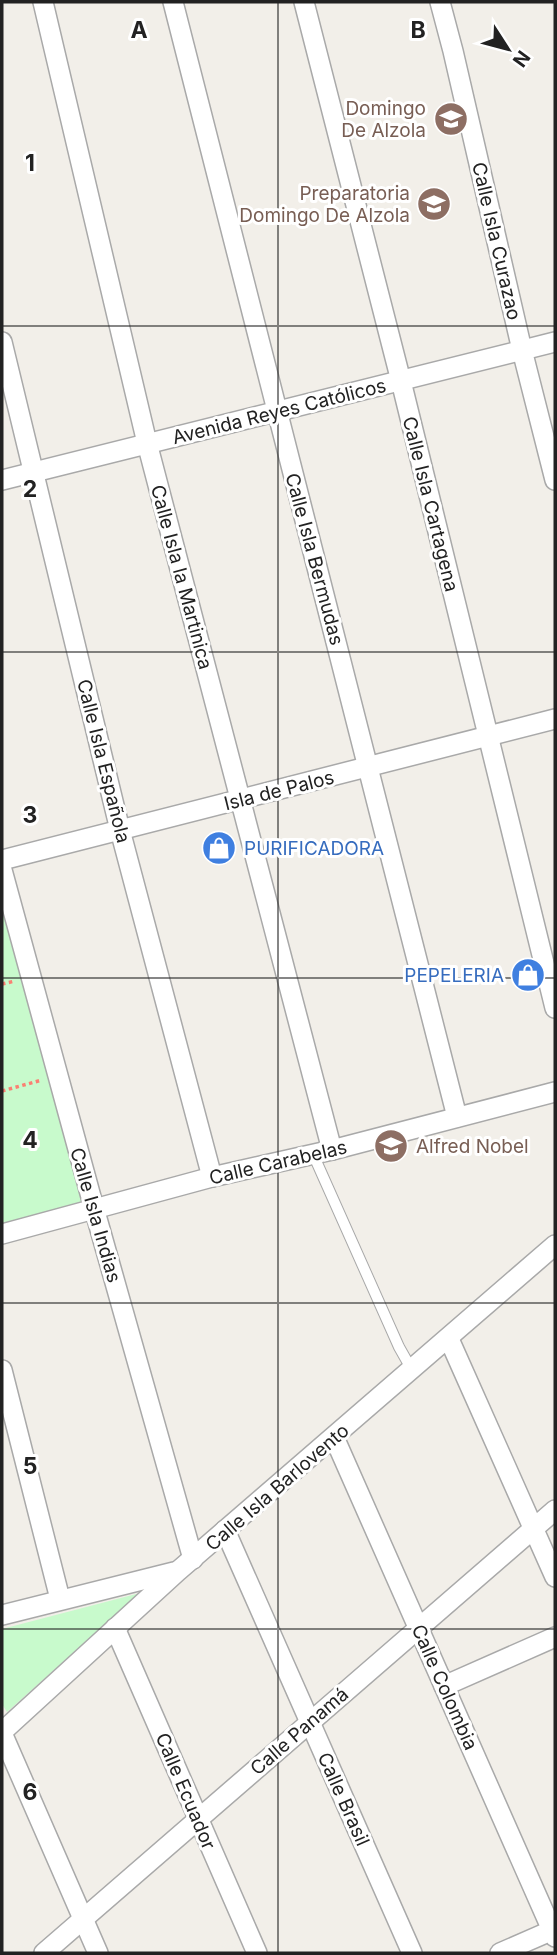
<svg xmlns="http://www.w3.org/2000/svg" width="557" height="1955" font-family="Inter,sans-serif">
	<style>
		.park { fill: #c8facc }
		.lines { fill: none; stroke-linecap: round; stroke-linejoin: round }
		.lane-casing { stroke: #a9a9a9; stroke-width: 12 }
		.street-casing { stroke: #a9a9a9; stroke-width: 22 }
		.path { stroke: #fa8072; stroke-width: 3.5; stroke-dasharray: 3.5 3.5; stroke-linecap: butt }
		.lane { stroke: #fff; stroke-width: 10 }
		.street { stroke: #fff; stroke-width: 19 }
		.grid { fill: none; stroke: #222; stroke-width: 2; stroke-opacity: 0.55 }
		.labels { text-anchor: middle; stroke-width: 6; stroke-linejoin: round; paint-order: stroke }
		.education-label { font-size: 19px; fill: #785e54; stroke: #fff; text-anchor: end }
		.street-label { font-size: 19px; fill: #222; stroke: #fff }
		.shop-label { font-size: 19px; fill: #366cbe; stroke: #fff; text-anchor: start }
		.grid-label { font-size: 23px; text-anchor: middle; font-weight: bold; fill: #222; stroke: #fff; stroke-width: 6; stroke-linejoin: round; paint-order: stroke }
	</style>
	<rect width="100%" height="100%" fill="#f2efe9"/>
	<!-- park -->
	<g class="park">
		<polygon points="2,904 84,1202 2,1224"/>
		<polygon points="140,1593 7,1712 2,1704 2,1629"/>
	</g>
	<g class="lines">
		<!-- lane casing -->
		<g class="lane-casing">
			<polyline id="lane" points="313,1154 399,1347 412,1370"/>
		</g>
		<!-- street casing -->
		<g class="street-casing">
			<g id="street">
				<polyline points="43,2 147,443 332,1150"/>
				<polyline points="173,2 457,1117"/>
				<polyline points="304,2 401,381 555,1008"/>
				<polyline points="440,2 453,51 522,350 555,480"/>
				<polyline points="2,342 120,830 212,1177"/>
				<polyline points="2,480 555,342"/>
				<polyline points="2,860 555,719"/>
				<polyline points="2,870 94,1208 193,1559"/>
				<polyline points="2,1234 212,1177 332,1150 555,1092"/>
				<polyline points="449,1339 555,1577"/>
				<polyline points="2,1370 60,1599"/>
				<polyline points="334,1437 555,1937"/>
				<polyline points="225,1530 412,1953"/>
				<polyline points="2,1615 174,1572"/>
				<polyline points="115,1628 257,1953"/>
				<polyline points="444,1686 555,1637"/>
				<polyline points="2,1732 178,1571 555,1245"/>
				<polyline points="2,1733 98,1953"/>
				<polyline points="44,1953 555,1510"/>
				<polyline points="500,1953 555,1929"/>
			</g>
		</g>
		<!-- path -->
		<g class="path">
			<polyline points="2,984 15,981"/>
			<polyline points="2,1091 42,1080"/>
		</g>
		<!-- lane -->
		<use href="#lane" class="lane"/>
		<!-- street -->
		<use href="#street" class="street"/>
	</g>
	<!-- grid -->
	<path class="grid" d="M278,2V1953M2,326H555M2,652H555M2,978H555M2,1303H555M2,1629H555"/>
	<!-- icons -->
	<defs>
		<g id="school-disc" transform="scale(1.75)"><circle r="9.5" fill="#8d6e63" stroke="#fff"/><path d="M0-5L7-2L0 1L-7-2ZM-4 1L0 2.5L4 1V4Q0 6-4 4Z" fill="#fff"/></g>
		<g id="university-disc" transform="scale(1.75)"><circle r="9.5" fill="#8d6e63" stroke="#fff"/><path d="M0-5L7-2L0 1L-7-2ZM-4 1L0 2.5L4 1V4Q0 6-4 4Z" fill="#fff"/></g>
		<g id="shop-disc" transform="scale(1.75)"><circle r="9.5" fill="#3f7fe0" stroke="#fff"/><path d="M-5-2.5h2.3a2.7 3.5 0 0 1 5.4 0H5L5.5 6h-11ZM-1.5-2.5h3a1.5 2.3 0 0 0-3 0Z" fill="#fff"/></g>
	</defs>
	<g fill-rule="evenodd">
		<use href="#school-disc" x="451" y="119"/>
		<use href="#university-disc" x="434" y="204"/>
		<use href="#shop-disc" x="219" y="848"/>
		<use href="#shop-disc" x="528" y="975"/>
		<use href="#school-disc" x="391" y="1146"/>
	</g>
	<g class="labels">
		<!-- education labels -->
		<g class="education-label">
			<text x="426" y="115">Domingo<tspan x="426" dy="22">De Alzola</tspan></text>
			<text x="410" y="200">Preparatoria<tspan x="410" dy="22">Domingo De Alzola</tspan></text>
			<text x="416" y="1153" text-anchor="start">Alfred Nobel</text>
		</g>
		<!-- street labels -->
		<g class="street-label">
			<text transform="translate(497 241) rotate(77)" y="7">Calle Isla Curazao</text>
			<text transform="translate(279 411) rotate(-14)" y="7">Avenida Reyes Católicos</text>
			<text transform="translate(431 504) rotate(76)" y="7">Calle Isla Cartagena</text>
			<text transform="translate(315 559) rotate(75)" y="7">Calle Isla Bermudas</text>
			<text transform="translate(182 577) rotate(75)" y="7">Calle Isla la Martinica</text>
			<text transform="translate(104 761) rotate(76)" y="7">Calle Isla Española</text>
			<text transform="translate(279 790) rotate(-14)" y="7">Isla de Palos</text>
			<text transform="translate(278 1162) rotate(-13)" y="7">Calle Carabelas</text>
			<text transform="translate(96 1215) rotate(74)" y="7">Calle Isla Indias</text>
			<text transform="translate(277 1487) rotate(-41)" y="7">Calle Isla Barlovento</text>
			<text transform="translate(445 1687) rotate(66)" y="7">Calle Colombia</text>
			<text transform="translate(299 1731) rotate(-41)" y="7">Calle Panamá</text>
			<text transform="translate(186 1791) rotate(67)" y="7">Calle Ecuador</text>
			<text transform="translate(344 1799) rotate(66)" y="7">Calle Brasil</text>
		</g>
		<!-- shop labels -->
		<g class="shop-label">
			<text x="244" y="855">PURIFICADORA</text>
			<text x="504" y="982" text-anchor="end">PEPELERIA</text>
		</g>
	</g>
	<g class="grid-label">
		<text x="139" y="38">A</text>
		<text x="418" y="38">B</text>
		<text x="30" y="171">1</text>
		<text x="30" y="497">2</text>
		<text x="30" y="823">3</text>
		<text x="30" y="1148">4</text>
		<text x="30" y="1474">5</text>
		<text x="30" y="1800">6</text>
	</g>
	<!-- border -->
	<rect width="557" height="1955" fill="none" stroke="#222222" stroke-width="7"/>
	<!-- north arrow -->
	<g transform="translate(508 49) rotate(126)" stroke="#ffffff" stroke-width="5" paint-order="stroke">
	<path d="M0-5L12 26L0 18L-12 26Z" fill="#222222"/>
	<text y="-10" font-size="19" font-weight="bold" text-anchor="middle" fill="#222222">N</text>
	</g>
</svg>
